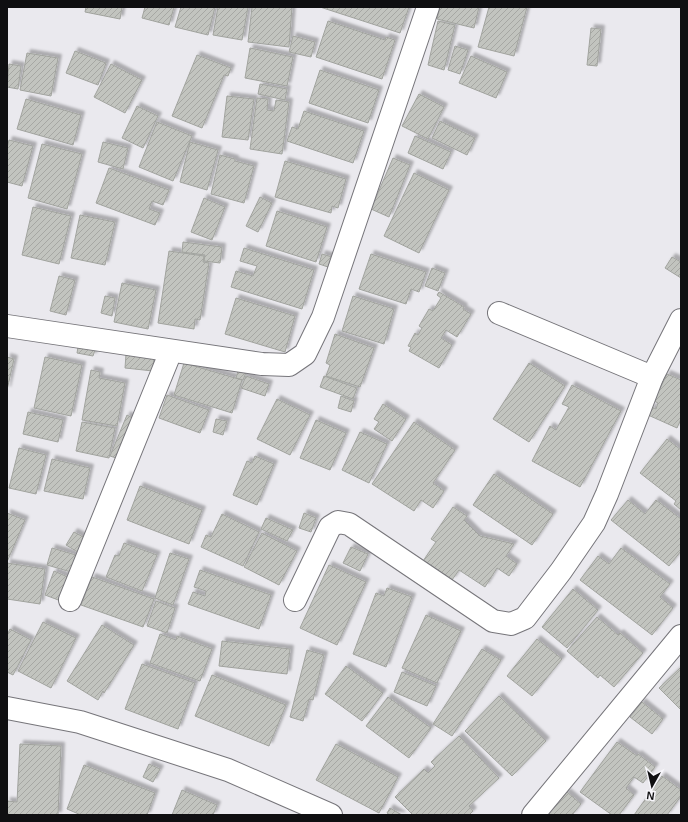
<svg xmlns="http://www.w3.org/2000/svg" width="688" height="822" font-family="Arial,sans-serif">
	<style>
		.building { fill: url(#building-hatch); stroke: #a1a39e; filter: url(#shadow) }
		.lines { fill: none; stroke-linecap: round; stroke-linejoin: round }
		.minor-casing { stroke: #76757a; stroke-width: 24 }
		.minor { stroke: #fff; stroke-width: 22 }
	</style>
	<defs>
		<pattern id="building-hatch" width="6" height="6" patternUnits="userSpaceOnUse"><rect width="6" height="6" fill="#c2c4bf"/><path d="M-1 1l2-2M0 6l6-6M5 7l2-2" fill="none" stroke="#a6a7a3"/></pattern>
		<filter id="shadow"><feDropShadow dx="3.5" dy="-3.5" stdDeviation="1" flood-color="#0004"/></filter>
	</defs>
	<rect width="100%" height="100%" fill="#eae9ee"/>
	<!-- building -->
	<g class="building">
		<polygon points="86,7 122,7 120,19 85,12"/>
		<polygon points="145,7 174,7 169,25 142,18"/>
		<polygon points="181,7 215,7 208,35 175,27"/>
		<polygon points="218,7 248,7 242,40 213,35"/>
		<polygon points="252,7 292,7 289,47 248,42"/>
		<polygon points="320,7 409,7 400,33"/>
		<polygon points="440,7 479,7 474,28 437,19"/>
		<polygon points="489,7 527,7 514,56 478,47"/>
		<polygon points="328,21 385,40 386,37 395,40 382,79 316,57"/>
		<polygon points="438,21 455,25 444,70 428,65"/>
		<polygon points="591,28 601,29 597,66 587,65"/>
		<polygon points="293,36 315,42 311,57 289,52"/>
		<polygon points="455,46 468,50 460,74 448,70"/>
		<polygon points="250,48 293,57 287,86 245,78"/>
		<polygon points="75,51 106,63 98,85 66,73"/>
		<polygon points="27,53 58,58 51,96 20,90"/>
		<polygon points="197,55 231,68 228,76 224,75 202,128 172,116"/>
		<polygon points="471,56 507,72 496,98 459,83"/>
		<polygon points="9,64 21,66 18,89 7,87"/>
		<polygon points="111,64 142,80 125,113 94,97"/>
		<polygon points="320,70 379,90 368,123 309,103"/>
		<polygon points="260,84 287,89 285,100 258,94"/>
		<polygon points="419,94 444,107 428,139 402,126"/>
		<polygon points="227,96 254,99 248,140 222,137"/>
		<polygon points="257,98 268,99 267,110 274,111 276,100 289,102 282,154 250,149"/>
		<polygon points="26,99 81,115 73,145 17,129"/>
		<polygon points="137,106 158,116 143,148 122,138"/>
		<polygon points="304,111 364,131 353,163 287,141 292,127 298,129"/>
		<polygon points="440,121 475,138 467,155 432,138"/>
		<polygon points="157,122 192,136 173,181 139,167"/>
		<polygon points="415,136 451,152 443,169 408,153"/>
		<polygon points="9,140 33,146 22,186 7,182 7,148"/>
		<polygon points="103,142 128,148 123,169 98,162"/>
		<polygon points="190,142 218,150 207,190 180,182"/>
		<polygon points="42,144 82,154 67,209 28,198"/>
		<polygon points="220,155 235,159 235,161 254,166 244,203 211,194"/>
		<polygon points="393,158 410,165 389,217 371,209"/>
		<polygon points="285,161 346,179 338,208 332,206 331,213 275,197"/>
		<polygon points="109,168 169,190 163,205 152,201 149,209 160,213 155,225 96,203"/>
		<polygon points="414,173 449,190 419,253 384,236"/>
		<polygon points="260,197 272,203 258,232 246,226"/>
		<polygon points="204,198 225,207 212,240 191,232"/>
		<polygon points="33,207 71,216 59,264 22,255"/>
		<polygon points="277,211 327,227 316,262 266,246"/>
		<polygon points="80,215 115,222 105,265 71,258"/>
		<polygon points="183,242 222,247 220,263 204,261 205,255 182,252"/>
		<polygon points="244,248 314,270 302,309 231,287 236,271 253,276 257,266 240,261"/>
		<polygon points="169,251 204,256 203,262 209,263 200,320 195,319 194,329 158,323"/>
		<polygon points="322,254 332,257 328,267 319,264"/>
		<polygon points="371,254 426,272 419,292 411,289 406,304 359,289"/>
		<polygon points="672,257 681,262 681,278 665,268"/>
		<polygon points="432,268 445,273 438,291 425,286"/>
		<polygon points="59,276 75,280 66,315 50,311"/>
		<polygon points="122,283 156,290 148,329 114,322"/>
		<polygon points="439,292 464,307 463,309 471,314 457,337 446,330 441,338 452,345 439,368 409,351 411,347 408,346 415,333 418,335 422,328 419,326 429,309 433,311 441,298 437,295"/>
		<polygon points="105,296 115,298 112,316 101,313"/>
		<polygon points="353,296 394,309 384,344 342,331"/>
		<polygon points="236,298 295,316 285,352 225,334"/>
		<polygon points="335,334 374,348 360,387 326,376 330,365 326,363"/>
		<polygon points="78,347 95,350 93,356 77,353"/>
		<polygon points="126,354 154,356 153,371 125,368"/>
		<polygon points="7,357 14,359 7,390"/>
		<polygon points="45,357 82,365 71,416 34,408"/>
		<polygon points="184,363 242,380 232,413 174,395"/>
		<polygon points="529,363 565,386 529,442 493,419"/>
		<polygon points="239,367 247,370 243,380 236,378"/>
		<polygon points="91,370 100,372 99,378 125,383 117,426 82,420"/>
		<polygon points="667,374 681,380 681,419 677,428 648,415 652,407 656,409 658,403 654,401"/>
		<polygon points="246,376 269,384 265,396 241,388"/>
		<polygon points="324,376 357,388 353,399 320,387"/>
		<polygon points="572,385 621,411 580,487 532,461 550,426 556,430 569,407 562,404"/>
		<polygon points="167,395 209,410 200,433 159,418"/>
		<polygon points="341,396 354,401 351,412 338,408"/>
		<polygon points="277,399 310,415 290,455 257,439"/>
		<polygon points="383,404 406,419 392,441 374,429 379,422 374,419"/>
		<polygon points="28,412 63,420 58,442 23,434"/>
		<polygon points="127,415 136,420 119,459 110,456"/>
		<polygon points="216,419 227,421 223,435 213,432"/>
		<polygon points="316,420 346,433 330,470 300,458"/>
		<polygon points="82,422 115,428 109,458 76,451"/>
		<polygon points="414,422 455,450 433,483 444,491 433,508 421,500 414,511 372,484"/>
		<polygon points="360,432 387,444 369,483 342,470"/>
		<polygon points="667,439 681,450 681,510 674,504 676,501 640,473"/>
		<polygon points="19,448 46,455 36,494 9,488"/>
		<polygon points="255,456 274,464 257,505 233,495 247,461 252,463"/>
		<polygon points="52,459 90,468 83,499 44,491"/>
		<polygon points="494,474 553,514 532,545 473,505"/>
		<polygon points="140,486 202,510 189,544 127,520"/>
		<polygon points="628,500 645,514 656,500 681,519 681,551 669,566 611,520"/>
		<polygon points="453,507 467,516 464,520 480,536 514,544 506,556 517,564 509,576 497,568 485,587 459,570 452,580 423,561 436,542 431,539"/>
		<polygon points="7,513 25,520 7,562"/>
		<polygon points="304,513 316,518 311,532 299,528"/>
		<polygon points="222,514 259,532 243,566 201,547 206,535 211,537"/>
		<polygon points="266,518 293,530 287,541 261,529"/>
		<polygon points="74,532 89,540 81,554 66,545"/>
		<polygon points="262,533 297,551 279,585 244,567"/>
		<polygon points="124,543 157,555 142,591 106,577 115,555 119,556"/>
		<polygon points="351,547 368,554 360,571 343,563"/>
		<polygon points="52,548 76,555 71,572 47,565"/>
		<polygon points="621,548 670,584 660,597 673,608 652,635 580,580 598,556 609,564"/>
		<polygon points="170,553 189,559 173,605 155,598"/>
		<polygon points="7,563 45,569 40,604 7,599"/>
		<polygon points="329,565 366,582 337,645 300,628"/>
		<polygon points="200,570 271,595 259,629 188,604 193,592 205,596 206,591 194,587"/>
		<polygon points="54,571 70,578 61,601 45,595"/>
		<polygon points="92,577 154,599 143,627 81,605"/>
		<polygon points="387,588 412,597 386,667 353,654 376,593 384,596"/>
		<polygon points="573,589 598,610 567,648 542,627"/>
		<polygon points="156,601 175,608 167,633 147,626"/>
		<polygon points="426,615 461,631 437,683 402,668"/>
		<polygon points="597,617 618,635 620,633 643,653 614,687 600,675 598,678 567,651"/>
		<polygon points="43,622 76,638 51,688 18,671"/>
		<polygon points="102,625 134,645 104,693 103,691 98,700 67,681"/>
		<polygon points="10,629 31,640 13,675 7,672 7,635"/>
		<polygon points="160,634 176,640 177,636 212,649 200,681 150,663"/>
		<polygon points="537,639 562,659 532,696 507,676"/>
		<polygon points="222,641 290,649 287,674 219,666"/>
		<polygon points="482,649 501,660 452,736 433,724"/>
		<polygon points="307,650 324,655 313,700 309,699 303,721 290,717"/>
		<polygon points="142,664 195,683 178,729 125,709"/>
		<polygon points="346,666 383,693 362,721 325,694"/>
		<polygon points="681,667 681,710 659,688"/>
		<polygon points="402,672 436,686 427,706 394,692"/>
		<polygon points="212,675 286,705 269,746 195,716"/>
		<polygon points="499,696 546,741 512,776 465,731"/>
		<polygon points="388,697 431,728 409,758 366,726"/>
		<polygon points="642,702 663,719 652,734 630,717"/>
		<polygon points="459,736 499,778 469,806 473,811 469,815 413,815 395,797 424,769 428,773 435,766 431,762"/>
		<polygon points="617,742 637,756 638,754 655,767 643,783 634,777 626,788 634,795 619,815 612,815 580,792"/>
		<polygon points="20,744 61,746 58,815 7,815 7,801 17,802"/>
		<polygon points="336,744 398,777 379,813 316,780"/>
		<polygon points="149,764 160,769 153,782 143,777"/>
		<polygon points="84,765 155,793 147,815 81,815 67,809"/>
		<polygon points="662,776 681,790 681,796 667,815 634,815"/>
		<polygon points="182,790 217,805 213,815 172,815"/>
		<polygon points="567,792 581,804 572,815 546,815"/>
		<polygon points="390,808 402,815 390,815 387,813"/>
	</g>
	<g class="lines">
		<!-- minor casing -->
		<g class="minor-casing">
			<g id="minor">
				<polyline points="499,313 652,377"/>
				<polyline points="7,326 262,364 289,365 305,354 323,317 428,7"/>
				<polyline points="70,600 171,351"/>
				<polyline points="295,600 330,527 338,522 349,524 493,621 511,624 525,618 561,571 594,523 607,494 652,377 681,320"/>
				<polyline points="7,708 80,722 228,770 331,815"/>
				<polyline points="533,815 681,636"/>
			</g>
		</g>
		<!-- minor -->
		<use href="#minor" class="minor"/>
	</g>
	<!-- border -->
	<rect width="688" height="822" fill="none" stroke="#0f0f11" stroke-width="16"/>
	<!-- north arrow -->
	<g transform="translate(652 786) rotate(188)" stroke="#f7f6fb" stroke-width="3" paint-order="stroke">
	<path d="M0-3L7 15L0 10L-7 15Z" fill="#0f0f11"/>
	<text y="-6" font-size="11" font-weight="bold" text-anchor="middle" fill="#0f0f11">N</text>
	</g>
</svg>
